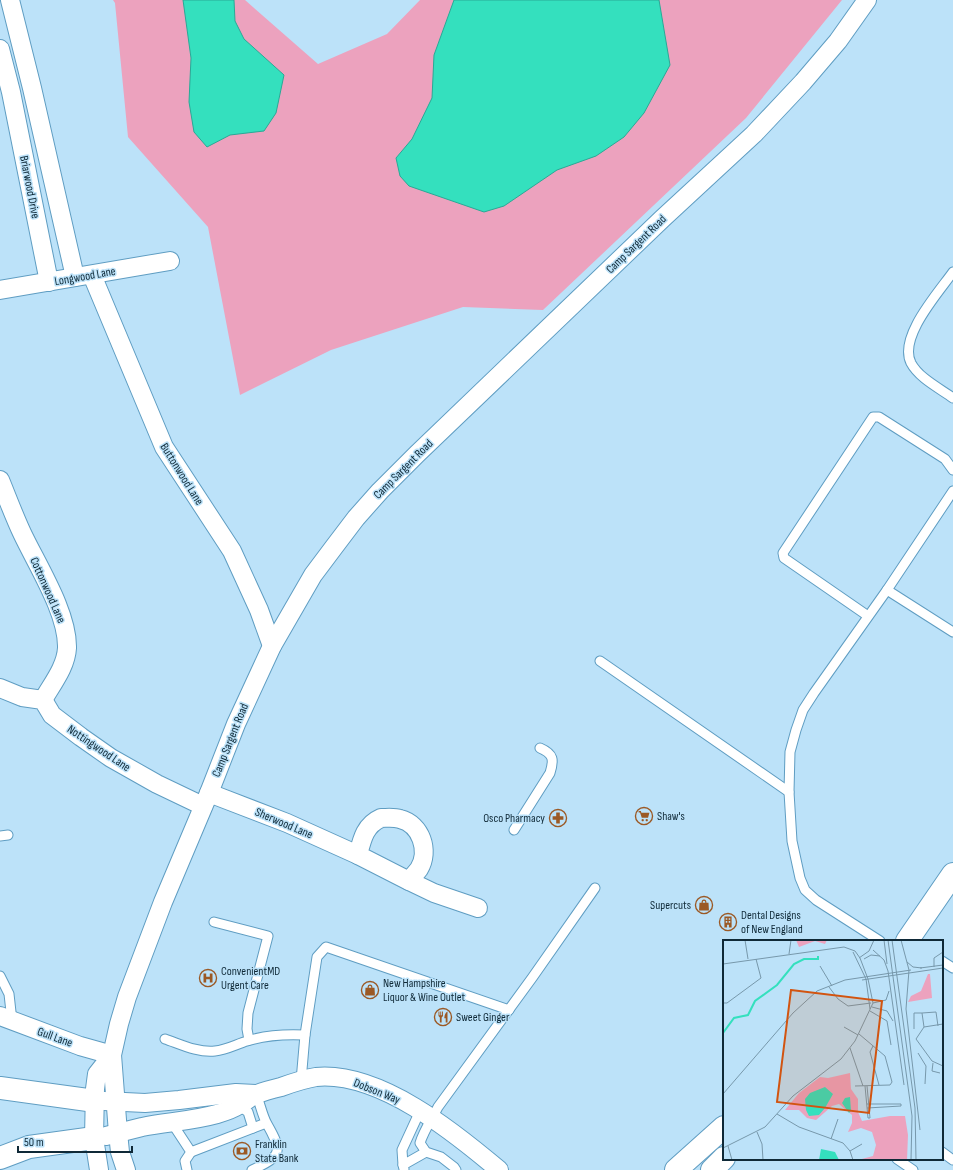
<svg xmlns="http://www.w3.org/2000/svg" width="953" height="1170" font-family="'Sofia Sans Condensed',sans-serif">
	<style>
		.green { fill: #eca2be }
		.water { fill: #34e0be; stroke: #29a996 }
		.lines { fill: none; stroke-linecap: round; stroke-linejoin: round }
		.lane-casing { stroke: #5f9dc2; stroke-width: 11 }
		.street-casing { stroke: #5f9dc2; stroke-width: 20 }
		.secondary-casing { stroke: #5f9dc2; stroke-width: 24 }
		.highway-casing { stroke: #5f9dc2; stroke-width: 24 }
		.lane { stroke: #fff; stroke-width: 9 }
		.street { stroke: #fff; stroke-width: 18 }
		.secondary { stroke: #fff; stroke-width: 22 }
		.highway { stroke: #fff; stroke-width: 22 }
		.labels { text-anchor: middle; stroke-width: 3; stroke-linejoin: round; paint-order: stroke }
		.street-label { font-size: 12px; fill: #0f2937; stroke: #bce2f9 }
		.poi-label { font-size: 12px; fill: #0f2937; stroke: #bce2f9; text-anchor: start }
		.inset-river { fill: none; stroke: #34e0be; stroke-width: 2 }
		.inset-road { fill: none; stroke: #7798ab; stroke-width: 1 }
		.view { fill: #d25410; fill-opacity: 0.15; stroke: #d25410; stroke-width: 2 }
		.inset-edge { fill: none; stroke: #0f2937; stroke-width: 2 }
	</style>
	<rect width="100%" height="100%" fill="#bce2f9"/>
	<!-- green -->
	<polygon class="green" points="113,0 245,0 318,64 387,34 420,0 842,0 746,118 543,310 463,307 331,350 240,395 208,227 128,137 115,3"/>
	<!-- water -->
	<g class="water">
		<polygon points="183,0 234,0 235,21 244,39 284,75 276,113 264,131 230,135 207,147 194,132 189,102 191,58"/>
		<polygon points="454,0 659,0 670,65 644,113 624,137 596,156 557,170 504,206 484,212 409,186 400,176 396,158 412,139 432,98 434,55"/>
	</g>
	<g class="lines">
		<!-- lane casing -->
		<g class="lane-casing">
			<g id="lane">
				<path d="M953,272C939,292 898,337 911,363C919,378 939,388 953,398"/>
				<polyline points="887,590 953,632"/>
				<polyline points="868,616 784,558 783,553 873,417 879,417 945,459 953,470"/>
				<polyline points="600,661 789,792"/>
				<path d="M514,830L550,773C554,760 554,754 540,748"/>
				<polyline points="0,836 8,835"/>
				<polyline points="214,922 268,936 248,1013 247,1029 249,1040"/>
				<polyline points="880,941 816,900 805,890 800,878 792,841 789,792 790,752 796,730 803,710 814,693 887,590 953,491"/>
				<polyline points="942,961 953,968"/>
				<polyline points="0,976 9,994 12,1021"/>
				<path d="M165,1039C180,1044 198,1053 215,1051C226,1050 237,1044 247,1041C266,1035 285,1034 305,1035"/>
				<polyline points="301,1081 305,1035 317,957 326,947 509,1010"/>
				<polyline points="239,1106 248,1112 253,1128"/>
				<polyline points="172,1123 191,1152 185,1161 187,1170"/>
				<polyline points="191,1152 266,1123"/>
				<polyline points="942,1152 953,1160"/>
				<polyline points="897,1159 913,1170"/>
				<polyline points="403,1165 402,1150 420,1111"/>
				<polyline points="404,1169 403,1165 426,1152"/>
				<path d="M252,1170C282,1156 283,1152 267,1124C262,1115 260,1103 256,1094"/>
				<path d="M456,1170L454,1167L441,1157L426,1152L420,1143C424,1130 432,1119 438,1107L532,978L595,888"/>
			</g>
		</g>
		<!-- street casing -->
		<g class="street-casing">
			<g id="street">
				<polyline points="10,0 32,88 75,277"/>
				<polyline points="0,49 11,92 49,282"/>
				<polyline points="92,275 164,447 232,551 259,610 272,646"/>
				<polyline points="0,290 170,261"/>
				<path d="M0,480C7,497 14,516 22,533C37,565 68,613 67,648C66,667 52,684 43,700"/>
				<polyline points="0,688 22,697 43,700 52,715 81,737 111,758 157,784 203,806"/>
				<polyline points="209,793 287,823 358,855"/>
				<path d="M381,818C387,818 394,817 400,819C421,824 430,851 419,869C416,873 412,877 409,881L358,855C362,839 365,825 381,818Z"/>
				<polyline points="409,881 434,893 478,908"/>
				<polyline points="0,1016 80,1046 112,1055"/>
				<polyline points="104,1101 145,1103 179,1100 236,1093 256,1094"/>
				<path d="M106,1136C118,1133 130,1130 142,1127C167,1122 192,1121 217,1114C224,1112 233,1109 239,1105C246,1102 251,1096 257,1094C265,1091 273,1089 281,1087C292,1083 304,1079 316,1077C379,1071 454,1132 499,1170"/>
				<polyline points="99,1170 94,1138 95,1089 97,1074 112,1055"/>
				<polyline points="126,1170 120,1152 118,1133 112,1055 119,1024 127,997 163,902 209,793 236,724 272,646 313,575 334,547 356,518 380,491 417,454 662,219 754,134 803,82 838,41 867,0"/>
			</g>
		</g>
		<!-- secondary casing -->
		<g class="secondary-casing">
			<g id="secondary">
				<polyline points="907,941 953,874"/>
				<polyline points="676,1170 724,1127"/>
				<polyline points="712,1170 724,1158"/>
			</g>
		</g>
		<!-- highway casing -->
		<g class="highway-casing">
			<g id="highway">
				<polyline points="0,1088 95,1101"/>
				<polyline points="0,1158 29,1147 94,1138"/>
			</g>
		</g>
		<!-- lane -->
		<use href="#lane" class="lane"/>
		<!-- street -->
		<use href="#street" class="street"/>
		<!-- secondary -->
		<use href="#secondary" class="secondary"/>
		<!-- highway -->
		<use href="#highway" class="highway"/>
	</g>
	<!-- icons -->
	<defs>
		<g id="supermarket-ring" transform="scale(0.9)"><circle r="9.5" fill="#bce2f9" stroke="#9b5925" stroke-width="1.5"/><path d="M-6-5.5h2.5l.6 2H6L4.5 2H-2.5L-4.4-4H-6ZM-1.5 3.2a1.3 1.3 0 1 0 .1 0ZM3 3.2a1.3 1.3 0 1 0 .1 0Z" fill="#9b5925"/></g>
		<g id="pharmacy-ring" transform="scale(0.9)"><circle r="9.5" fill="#bce2f9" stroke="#9b5925" stroke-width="1.5"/><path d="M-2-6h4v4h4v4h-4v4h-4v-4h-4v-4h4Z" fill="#9b5925"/></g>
		<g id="shop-ring" transform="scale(0.9)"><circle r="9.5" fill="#bce2f9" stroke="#9b5925" stroke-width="1.5"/><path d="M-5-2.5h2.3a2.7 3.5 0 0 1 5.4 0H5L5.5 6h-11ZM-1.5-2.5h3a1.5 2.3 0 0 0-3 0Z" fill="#9b5925"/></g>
		<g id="building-ring" transform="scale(0.9)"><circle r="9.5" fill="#bce2f9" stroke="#9b5925" stroke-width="1.5"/><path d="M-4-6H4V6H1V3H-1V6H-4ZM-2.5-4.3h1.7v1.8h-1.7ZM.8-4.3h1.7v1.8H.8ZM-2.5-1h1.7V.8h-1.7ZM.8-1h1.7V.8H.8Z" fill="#9b5925"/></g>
		<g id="hospital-ring" transform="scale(0.9)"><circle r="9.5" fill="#bce2f9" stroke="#9b5925" stroke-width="1.5"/><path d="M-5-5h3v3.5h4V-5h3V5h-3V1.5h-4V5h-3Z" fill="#9b5925"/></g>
		<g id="restaurant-ring" transform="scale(0.9)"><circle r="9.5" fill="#bce2f9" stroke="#9b5925" stroke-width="1.5"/><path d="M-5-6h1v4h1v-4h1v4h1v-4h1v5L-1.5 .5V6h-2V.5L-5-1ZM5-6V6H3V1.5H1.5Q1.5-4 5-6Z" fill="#9b5925"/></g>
		<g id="bank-ring" transform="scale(0.9)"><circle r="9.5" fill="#bce2f9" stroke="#9b5925" stroke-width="1.5"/><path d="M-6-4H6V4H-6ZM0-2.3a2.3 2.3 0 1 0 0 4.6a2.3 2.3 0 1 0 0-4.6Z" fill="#9b5925"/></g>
	</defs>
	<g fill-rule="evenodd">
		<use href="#supermarket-ring" x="644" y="816"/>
		<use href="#pharmacy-ring" x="558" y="818"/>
		<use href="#shop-ring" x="704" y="905"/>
		<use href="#building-ring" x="728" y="922"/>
		<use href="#hospital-ring" x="208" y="978"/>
		<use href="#shop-ring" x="370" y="990"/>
		<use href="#restaurant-ring" x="443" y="1017"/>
		<use href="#bank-ring" x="242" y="1151"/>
	</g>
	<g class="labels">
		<!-- street labels -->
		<g class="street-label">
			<text transform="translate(30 187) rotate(79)" y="4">Briarwood Drive</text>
			<text transform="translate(636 244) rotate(-44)" y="4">Camp Sargent Road</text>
			<text transform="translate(85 276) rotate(-10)" y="4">Longwood Lane</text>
			<text transform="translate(403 469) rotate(-45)" y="4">Camp Sargent Road</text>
			<text transform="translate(182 474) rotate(58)" y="4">Buttonwood Lane</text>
			<text transform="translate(48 590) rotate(66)" y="4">Cottonwood Lane</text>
			<text transform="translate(230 740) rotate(-68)" y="4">Camp Sargent Road</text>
			<text transform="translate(99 748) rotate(34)" y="4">Nottingwood Lane</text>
			<text transform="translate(284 823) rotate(23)" y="4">Sherwood Lane</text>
			<text transform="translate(55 1037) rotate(20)" y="4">Gull Lane</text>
			<text transform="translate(377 1091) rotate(22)" y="4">Dobson Way</text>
		</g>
		<!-- poi labels -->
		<g class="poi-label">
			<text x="657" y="820">Shaw's</text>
			<text x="545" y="822" text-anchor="end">Osco Pharmacy</text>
			<text x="691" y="909" text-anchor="end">Supercuts</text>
			<text x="741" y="919">Dental Designs<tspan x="741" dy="14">of New England</tspan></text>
			<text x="221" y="975">ConvenientMD<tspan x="221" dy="14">Urgent Care</tspan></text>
			<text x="383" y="987">New Hampshire<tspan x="383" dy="14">Liquor &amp; Wine Outlet</tspan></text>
			<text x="456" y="1021">Sweet Ginger</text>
			<text x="255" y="1148">Franklin<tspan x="255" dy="14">State Bank</tspan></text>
		</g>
	</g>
	<!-- overview -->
	<g transform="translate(723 940)">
		<rect width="220" height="220" fill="#bce2f9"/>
		<path d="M73,0H104L102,4L92,1L76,7ZM205,34H207L209,58L185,62L188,56L198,51ZM127,133L128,149L135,159V172L139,181L167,176H182L185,195L184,220H135L150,216L153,205L149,192L138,188L125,192L129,183V175L116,164L109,166L93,180L84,178L76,170H62L76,153L97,137L105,138Z" fill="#eca2be"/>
		<path d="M102,147L110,154L102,168L96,175L86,176L83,170L82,159L87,153ZM127,157L128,171L126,173L119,163L122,158ZM98,209L112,212L116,220H96Z" fill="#34e0be"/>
		<path class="inset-river" d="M0,93L11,78L25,75L32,61L54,45L71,24L81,19H95V16"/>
		<path class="inset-road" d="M22,0L25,19M161,0L164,24M165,0L189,176L188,220M169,0L192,168L193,220M178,0L186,30L183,69L197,190M150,10L161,20L165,31L181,145M130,12L143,39L147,69M66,14L68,0M136,18L146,11L151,0M141,19L148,15L157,16M184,22L190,27L199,28M0,24L121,7L132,11L137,18L145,39L150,63L132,101L118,119L70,156L42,187L0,208M97,26L109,46M211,27V18L220,12M197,28L220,25M139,40L220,28M106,47L115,59L125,66L148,63M0,63H4L38,38L33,19M150,63L163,60L166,51M149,67L164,71L170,81M147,71L164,81L168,105M199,73L213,72L215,86M220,84L201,87L193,99L209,121L220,126M121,87L135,95M191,89V73H199L201,87M150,106L147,112L156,145M127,108L140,146M195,113L203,126L202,144M210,123L209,131L217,133M132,146L167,145L169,142L162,116L136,94M142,146L145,178H147L144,146M0,154L70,73L94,51L122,40L188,30M144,164H178V166L144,168M54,174L76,187L120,203L127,211L130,220M34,192L39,204L40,220M108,199L115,179M5,206L9,220M127,211L139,204"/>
		<path class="view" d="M68,50L159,61L146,173L54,162Z"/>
		<rect width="220" height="220" class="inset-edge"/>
	</g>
	<!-- scale -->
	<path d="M18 1146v6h114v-6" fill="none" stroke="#0f2937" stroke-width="2"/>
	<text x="24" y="1146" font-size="12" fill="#0f2937" stroke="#bce2f9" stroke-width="3" paint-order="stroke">50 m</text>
</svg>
